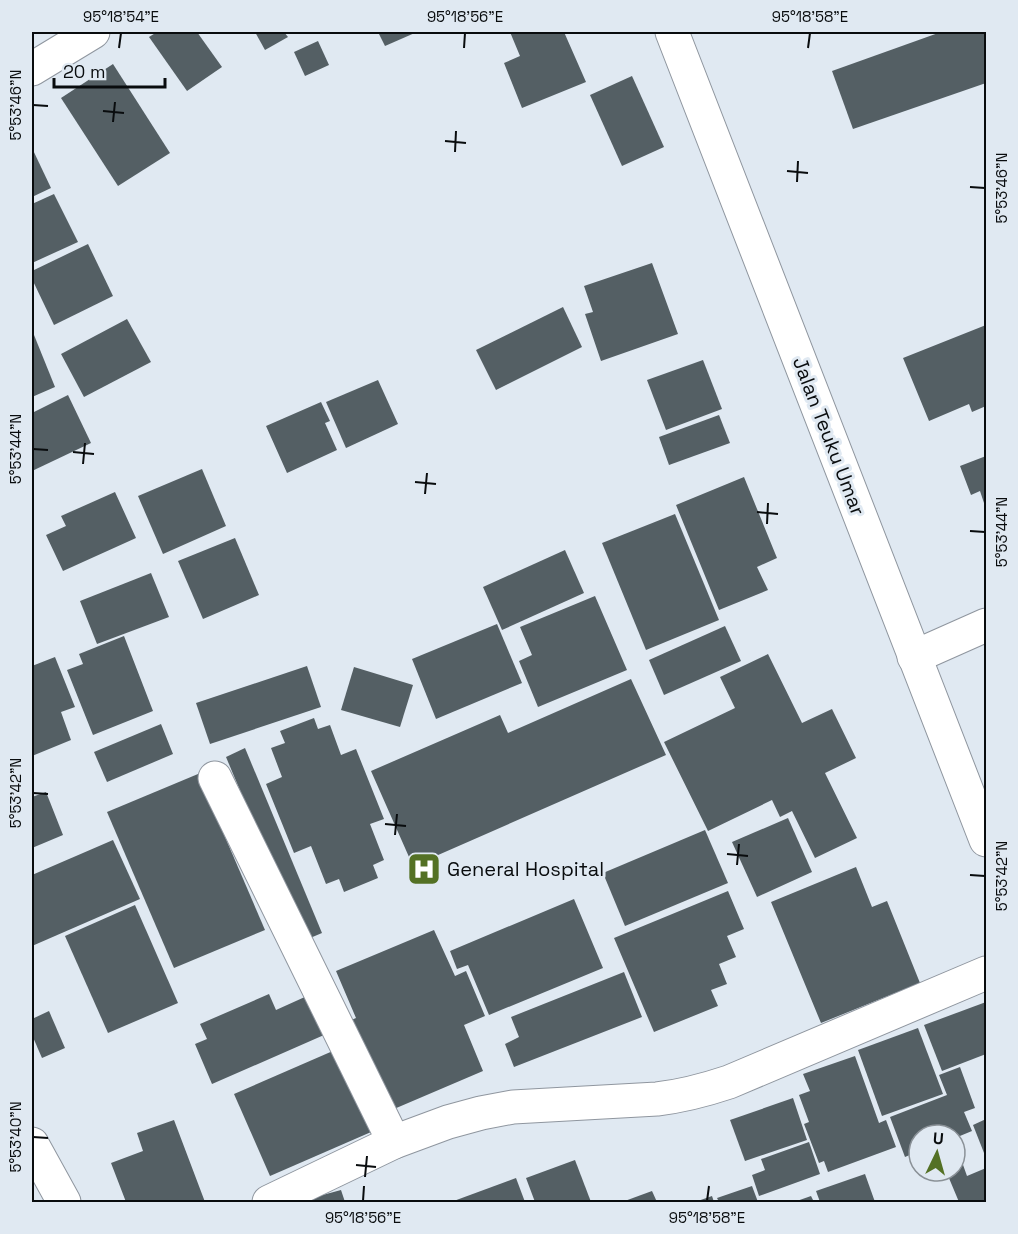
<svg xmlns="http://www.w3.org/2000/svg" width="1018" height="1234" font-family="'Space Grotesk',sans-serif">
	<style>
		.building { fill: #545f64 }
		.lines { fill: none; stroke-linecap: round; stroke-linejoin: round }
		.minor-casing { stroke: #8f969f; stroke-width: 35 }
		.major-casing { stroke: #8f969f; stroke-width: 35 }
		.minor { stroke: #fff; stroke-width: 33 }
		.major { stroke: #fff; stroke-width: 33 }
		.ticks { fill: none; stroke: #090c0e; stroke-width: 2 }
		.labels { text-anchor: middle; stroke-width: 6; stroke-linejoin: round; paint-order: stroke }
		.street-label { font-size: 20px; fill: #090c0e; stroke: #e0e9f2 }
		.poi-label { font-size: 20px; fill: #090c0e; stroke: #e0e9f2; text-anchor: start }
		.neatline { fill: none; stroke: #090c0e; stroke-width: 2 }
		.ticks-label { font-size: 15px; text-anchor: middle; fill: #090c0e }
	</style>
	<rect width="100%" height="100%" fill="#e0e9f2"/>
	<!-- building -->
	<g class="building">
		<polygon points="157,32 197,32 222,67 187,91 149,37"/>
		<polygon points="255,32 284,32 288,37 265,50"/>
		<polygon points="378,32 417,32 385,46"/>
		<polygon points="510,32 564,32 586,82 522,108 504,63 520,56"/>
		<polygon points="941,32 986,32 986,83 853,129 832,71"/>
		<polygon points="318,41 329,65 305,76 294,52"/>
		<polygon points="113,64 170,153 118,186 61,98"/>
		<polygon points="632,76 664,147 622,166 590,95"/>
		<polygon points="32,148 51,188 32,197"/>
		<polygon points="54,194 78,242 32,263 32,204"/>
		<polygon points="88,244 113,296 54,325 32,279 32,271"/>
		<polygon points="652,263 678,334 601,361 585,314 593,312 584,286"/>
		<polygon points="563,307 582,347 496,390 476,350"/>
		<polygon points="127,319 151,362 84,397 61,354"/>
		<polygon points="986,325 986,406 972,412 969,404 929,421 903,358"/>
		<polygon points="32,330 55,387 32,397"/>
		<polygon points="703,360 722,409 666,430 647,380"/>
		<polygon points="378,380 398,424 346,448 326,402"/>
		<polygon points="68,395 91,443 32,471 32,413"/>
		<polygon points="321,402 330,421 325,423 337,450 287,473 266,426"/>
		<polygon points="719,415 730,443 669,465 659,437"/>
		<polygon points="986,456 986,509 980,491 971,495 960,466"/>
		<polygon points="202,469 226,526 163,554 138,496"/>
		<polygon points="744,477 777,558 757,567 768,590 719,610 676,505"/>
		<polygon points="115,492 136,538 63,571 46,535 66,526 61,516"/>
		<polygon points="675,514 719,620 646,650 602,543"/>
		<polygon points="235,538 259,595 203,619 178,561"/>
		<polygon points="565,550 584,593 502,630 483,587"/>
		<polygon points="151,573 169,617 97,644 80,601"/>
		<polygon points="595,596 627,670 538,707 519,661 532,655 520,627"/>
		<polygon points="497,624 522,683 436,719 412,659"/>
		<polygon points="725,626 741,661 664,695 649,660"/>
		<polygon points="124,636 153,711 93,735 67,670 83,664 79,654"/>
		<polygon points="768,654 802,723 832,709 856,758 825,773 857,838 815,858 792,811 780,817 772,800 708,831 664,742 735,708 720,677"/>
		<polygon points="55,657 75,707 61,712 71,740 32,756 32,666"/>
		<polygon points="307,666 321,707 210,744 196,703"/>
		<polygon points="354,667 413,685 400,727 341,710"/>
		<polygon points="631,679 666,755 413,866 371,771 500,715 508,733"/>
		<polygon points="314,718 318,729 330,725 341,755 356,749 384,819 370,824 384,860 373,865 378,878 344,892 339,879 326,884 311,846 294,853 266,784 282,777 271,748 285,743 280,731"/>
		<polygon points="161,724 173,754 107,782 94,752"/>
		<polygon points="245,748 322,933 303,941 226,757"/>
		<polygon points="198,774 265,930 174,968 107,812"/>
		<polygon points="46,792 63,835 32,848 32,797"/>
		<polygon points="788,818 812,872 757,897 732,842"/>
		<polygon points="705,830 728,883 625,926 603,873"/>
		<polygon points="113,840 140,899 32,946 32,875"/>
		<polygon points="856,867 872,907 887,901 920,983 821,1023 771,902"/>
		<polygon points="728,891 744,929 727,936 736,957 719,964 727,984 711,990 718,1006 654,1032 614,938"/>
		<polygon points="574,899 603,968 489,1015 468,965 457,969 450,951"/>
		<polygon points="135,905 178,1003 108,1033 65,936"/>
		<polygon points="434,930 455,976 466,971 485,1016 464,1025 483,1071 394,1109 342,1024 356,1018 336,971"/>
		<polygon points="624,972 642,1017 514,1067 505,1044 519,1037 511,1017"/>
		<polygon points="269,994 276,1010 307,996 324,1035 212,1084 195,1044 207,1039 200,1024"/>
		<polygon points="986,1002 986,1054 942,1071 924,1025"/>
		<polygon points="49,1011 65,1048 42,1058 32,1035 32,1019"/>
		<polygon points="918,1028 943,1094 882,1116 858,1050"/>
		<polygon points="342,1047 378,1129 270,1176 234,1094"/>
		<polygon points="855,1056 879,1123 886,1120 896,1147 828,1172 824,1161 819,1163 804,1124 809,1122 799,1095 810,1091 803,1074"/>
		<polygon points="960,1067 975,1108 964,1112 972,1131 955,1138 955,1135 919,1135 919,1151 905,1157 890,1117 947,1095 939,1075"/>
		<polygon points="793,1098 807,1140 745,1161 730,1120"/>
		<polygon points="986,1119 986,1158 973,1125"/>
		<polygon points="174,1120 205,1202 126,1202 111,1163 143,1151 137,1133"/>
		<polygon points="809,1142 820,1174 759,1196 752,1175 765,1170 761,1159"/>
		<polygon points="575,1160 591,1202 535,1202 526,1178"/>
		<polygon points="962,1162 967,1176 986,1168 986,1202 959,1202 946,1171 955,1171 955,1165"/>
		<polygon points="865,1174 875,1202 820,1202 816,1191"/>
		<polygon points="516,1178 525,1202 451,1202"/>
		<polygon points="752,1186 758,1202 719,1202 717,1198"/>
		<polygon points="341,1190 345,1202 297,1202"/>
		<polygon points="652,1191 657,1202 622,1202"/>
		<polygon points="712,1196 714,1202 695,1202"/>
		<polygon points="811,1196 814,1202 794,1202"/>
	</g>
	<g class="lines">
		<!-- minor casing -->
		<g class="minor-casing">
			<g id="minor">
				<polyline points="914,657 986,625"/>
				<polyline points="215,778 394,1142"/>
				<polyline points="32,1144 64,1202"/>
				<path d="M269,1202L394,1142L448,1122L481,1113L513,1107L657,1099C683,1096 705,1090 729,1082L986,973"/>
			</g>
		</g>
		<!-- major casing -->
		<g class="major-casing">
			<g id="major">
				<polyline points="672,32 986,840"/>
				<polyline points="32,69 93,32"/>
			</g>
		</g>
		<!-- minor -->
		<use href="#minor" class="minor"/>
		<!-- major -->
		<use href="#major" class="major"/>
	</g>
	<!-- ticks -->
	<path class="ticks" d="M119,48L121,33M464,48L465,33M808,48L810,33M33,105L48,106M103,111L124,113M113,122L115,102M445,141L466,143M455,152L456,131M787,171L808,173M797,182L798,161M970,187L985,188M33,449L48,450M73,452L94,454M83,464L85,443M415,482L436,484M425,494L427,473M757,512L778,514M767,524L768,503M970,531L985,532M33,793L48,794M385,824L406,826M395,835L397,814M727,854L748,856M737,865L739,844M970,875L985,876M33,1137L48,1138M356,1165L376,1167M365,1177L367,1156M363,1201L364,1186M707,1201L709,1186"/>
	<!-- icons -->
	<defs>
		<g id="hospital-square" transform="scale(1.725)"><rect x="-9" y="-9" width="18" height="18" rx="4" fill="#547125" stroke="#e0e9f2"/><path d="M-5-5h3v3.5h4V-5h3V5h-3V1.5h-4V5h-3Z" fill="#fff"/></g>
	</defs>
	<g fill-rule="evenodd">
		<use href="#hospital-square" x="424" y="869"/>
	</g>
	<g class="labels">
		<!-- street labels -->
		<g class="street-label">
			<text transform="translate(829 436) rotate(69)" y="7">Jalan Teuku Umar</text>
		</g>
		<!-- poi labels -->
		<g class="poi-label">
			<text x="447" y="876">General Hospital</text>
		</g>
	</g>
	<!-- border -->
	<rect width="1018" height="1234" fill="none" stroke="#e0e9f2" stroke-width="66"/>
	<!-- north arrow -->
	<g transform="translate(937 1153) rotate(5)"><circle r="28" fill="#e0e9f2" stroke="#8a9197" stroke-width="1.5"/>
	<path d="M0-4.5L10 22L0 15L-10 22Z" fill="#547125"/>
	<text y="-9" font-size="16" font-weight="bold" text-anchor="middle" fill="#090c0e">U</text>
	</g>
	<!-- scale -->
	<path d="M54 78v9h111v-9" fill="none" stroke="#090c0e" stroke-width="3"/>
	<text x="63" y="78" font-size="18" fill="#090c0e" stroke="#e0e9f2" stroke-width="4.5" paint-order="stroke">20 m</text>
	<rect x="33" y="33" width="952" height="1168" class="neatline"/>
	<g class="ticks-label">
		<text x="121" y="22">95°18'54"E</text>
		<text x="465" y="22">95°18'56"E</text>
		<text x="810" y="22">95°18'58"E</text>
		<text transform="translate(16 105) rotate(-90)" y="5">5°53'46"N</text>
		<text transform="translate(1002 188) rotate(-90)" y="5">5°53'46"N</text>
		<text transform="translate(16 449) rotate(-90)" y="5">5°53'44"N</text>
		<text transform="translate(1002 532) rotate(-90)" y="5">5°53'44"N</text>
		<text transform="translate(16 793) rotate(-90)" y="5">5°53'42"N</text>
		<text transform="translate(1002 876) rotate(-90)" y="5">5°53'42"N</text>
		<text transform="translate(16 1137) rotate(-90)" y="5">5°53'40"N</text>
		<text x="363" y="1223">95°18'56"E</text>
		<text x="707" y="1223">95°18'58"E</text>
	</g>
</svg>
